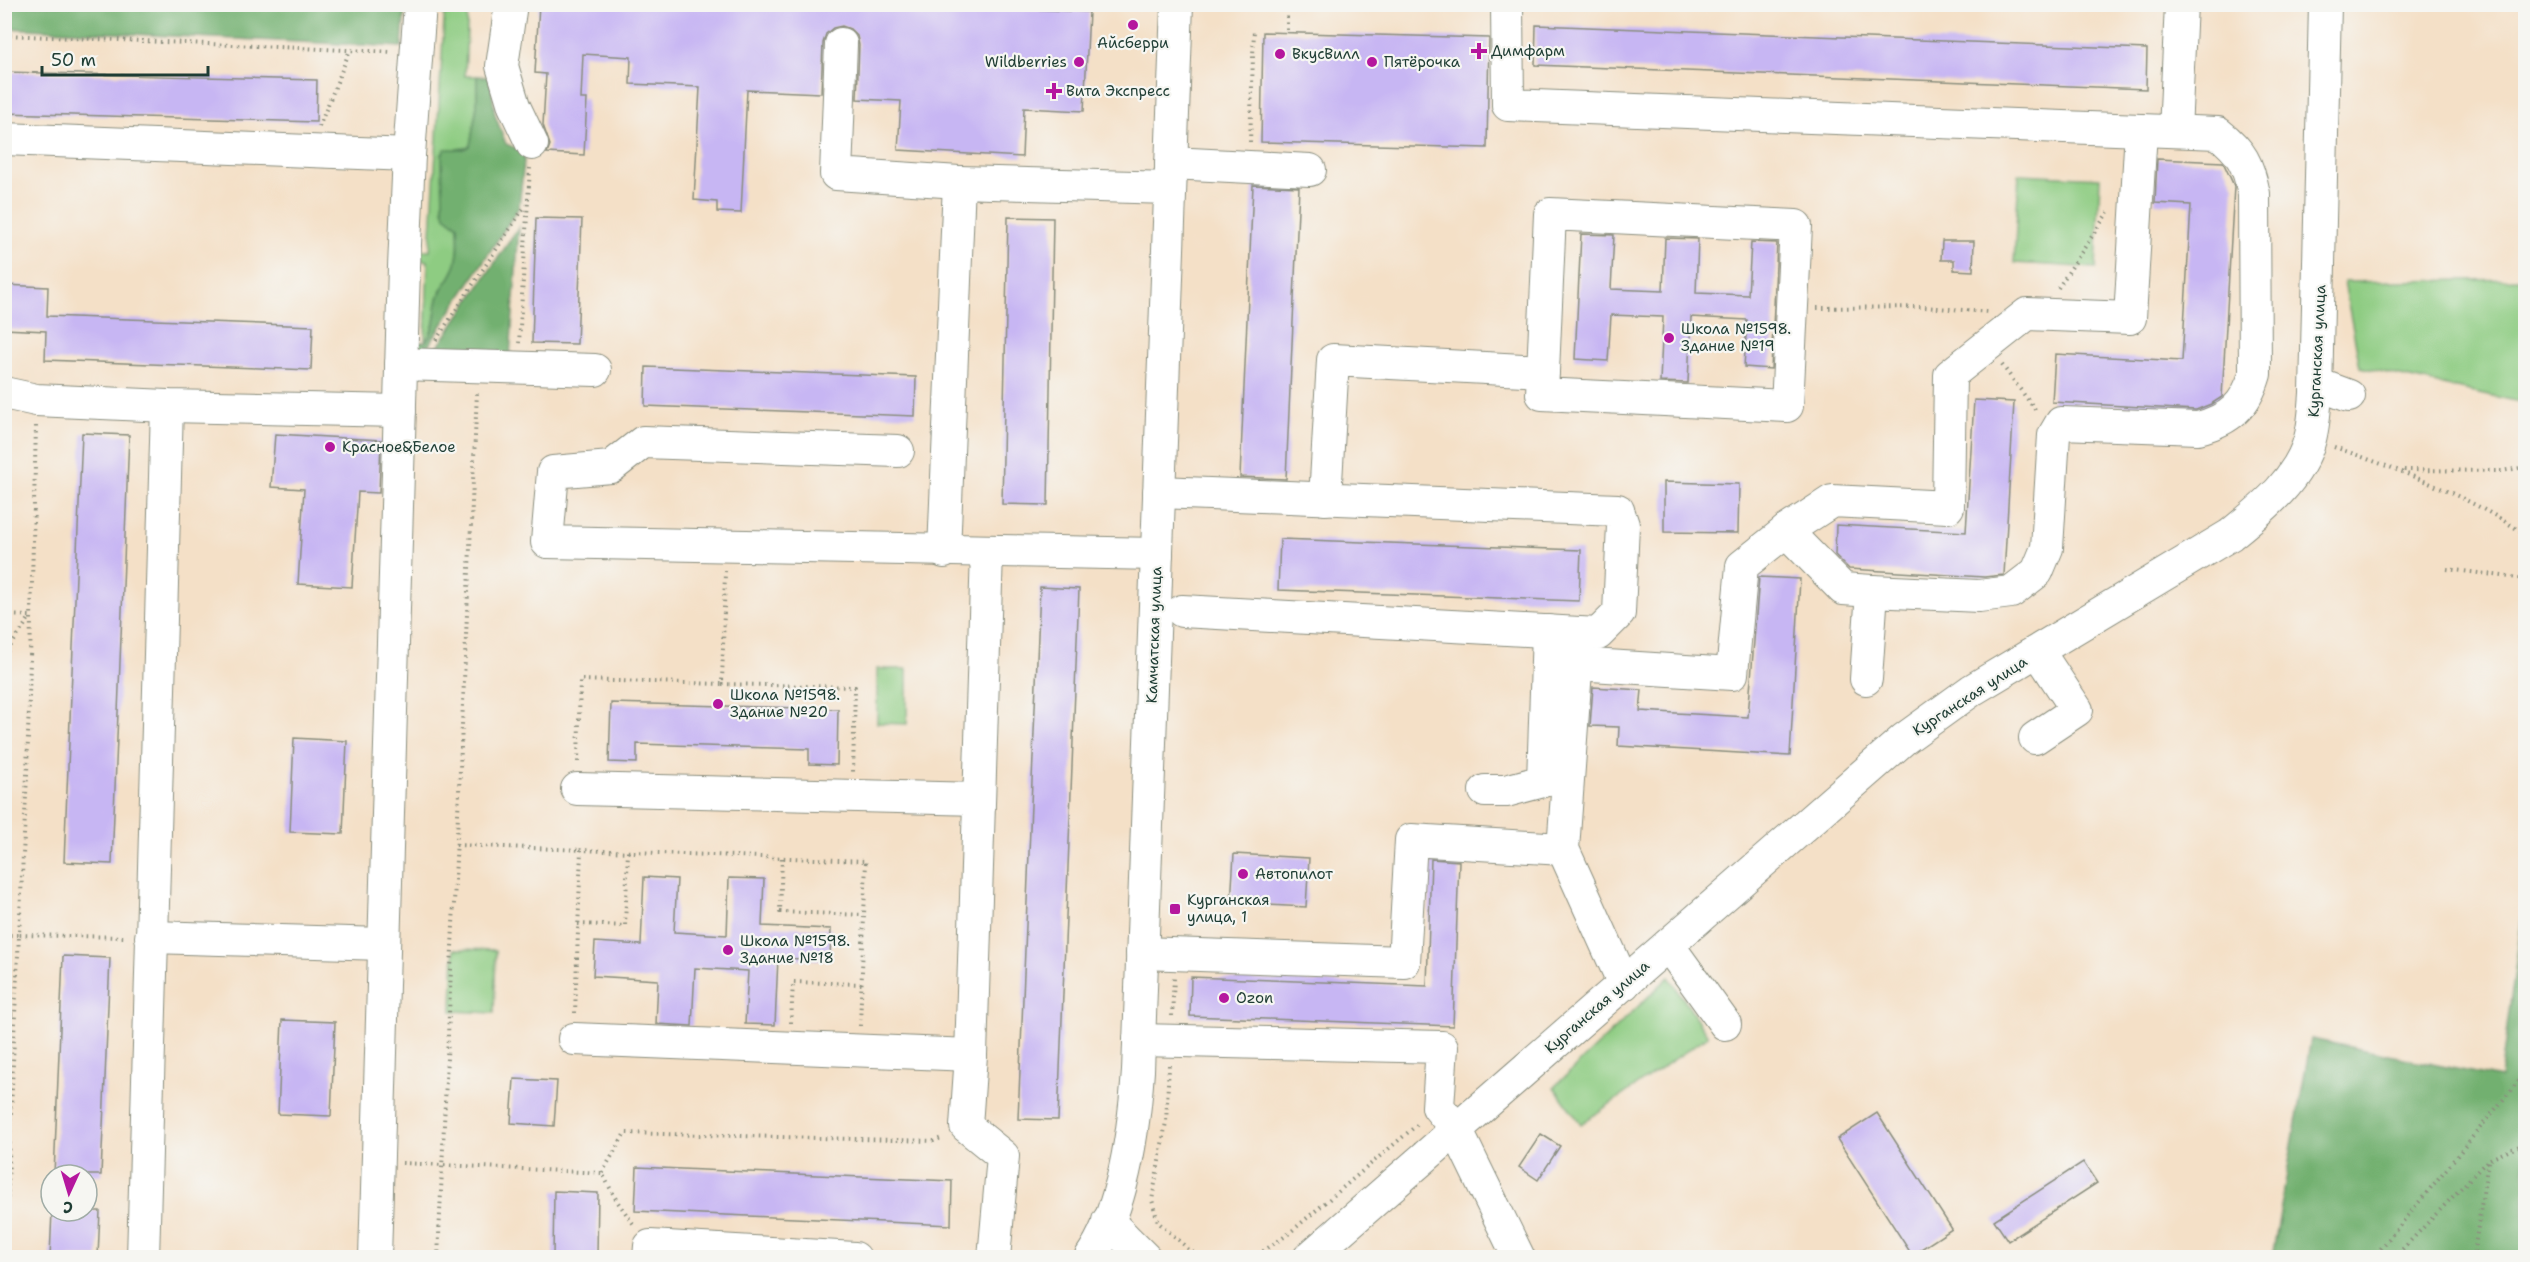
<svg xmlns="http://www.w3.org/2000/svg" width="2530" height="1262" font-family="'Shantell Sans',sans-serif">
	<style>
		.green { fill: #8ecc82; stroke: #56845b; stroke-width: 1.5 }
		.forest { fill: #72b070; stroke: #487652; stroke-width: 1.5 }
		.building { fill: #c7b6f3 }
		.lines { fill: none; stroke-linecap: round; stroke-linejoin: round }
		.minor-casing { stroke: #8a8e7e; stroke-width: 34 }
		.path { stroke: #8a8e7e; stroke-width: 4; stroke-dasharray: 1.5 4.5; stroke-linecap: butt }
		.minor { stroke: #fff; stroke-width: 32 }
		.poi-dot { fill: #b5179e; stroke: #f6f6f2; stroke-width: 2 }
		.labels { text-anchor: middle; stroke-width: 4.5; stroke-linejoin: round; paint-order: stroke }
		.poi-label { font-size: 15px; fill: #1f3d34; stroke: #f6f6f2; text-anchor: start }
		.street-label { font-size: 15px; fill: #1f3d34; stroke: #f6f6f2 }
	</style>
	<rect width="100%" height="100%" fill="#f6f6f2"/>
	<filter id="ink" filterUnits="userSpaceOnUse"><feTurbulence type="fractalNoise" baseFrequency=".0167" numOctaves="2"/><feDisplacementMap in="SourceGraphic" scale="12" xChannelSelector="R" yChannelSelector="G"/><feConvolveMatrix kernelMatrix="1 2 1 2 8 2 1 2 1" color-interpolation-filters="sRGB"/></filter>
	<filter id="wash" filterUnits="userSpaceOnUse"><feTurbulence type="fractalNoise" baseFrequency=".008" numOctaves="4" result="noise"/><feDisplacementMap in="SourceGraphic" scale="24" xChannelSelector="R" yChannelSelector="G"/><feGaussianBlur stdDeviation="1.35" result="paint"/><feColorMatrix in="noise" values="0 0 0 0 0 0 0 0 0 0 0 0 0 0 0 0 0 1.4 0 .05"/><feComposite in="paint" operator="in"/></filter>
	<g filter="url(#wash)">
		<rect width="100%" height="100%" fill="#f4e0c7"/>
		<!-- green -->
		<g class="green">
			<path d="M445,5H468L465,76H477V106L470,146C460,151 454,146 442,154L443,208L445,216L458,226C459,243 460,261 450,277C447,282 442,287 440,293C433,310 438,327 425,342L428,261L413,260V250H430Z"/>
			<polygon points="2019,174 2100,178 2096,268 2014,263"/>
			<polygon points="2525,279 2525,403 2360,367 2344,282"/>
			<polygon points="877,669 907,669 907,724 877,723"/>
			<polygon points="454,949 496,950 494,1013 452,1011"/>
			<polygon points="1669,977 1708,1036 1581,1124 1554,1087"/>
		</g>
		<!-- forest -->
		<g class="forest">
			<polygon points="5,5 405,5 402,47 5,28"/>
			<path d="M477,76L490,77L495,115L506,144L525,152L519,207L423,354L409,341L425,342C438,327 433,310 440,293C442,287 447,282 450,277C460,261 459,243 458,226L445,216L443,208L442,154L445,149H465L470,146L477,106Z"/>
			<polygon points="519,227 510,356 433,354"/>
			<polygon points="2525,896 2525,1257 2272,1257 2311,1039 2500,1078"/>
		</g>
		<g id="blocks">
			<!-- building -->
			<g class="building">
				<polygon points="539,4 932,4 1089,12 1084,111 1024,108 1022,157 898,150 901,101 857,99 859,45 857,36 850,29 842,26 833,28 826,34 823,43 821,93 747,90 741,213 717,212 717,202 694,200 700,87 630,84 631,57 583,54 581,99 587,99 584,155 547,153 550,145 543,125 546,74 535,73"/>
				<polygon points="1536,25 2147,49 2146,89 1535,65"/>
				<polygon points="1263,32 1489,38 1487,148 1261,142"/>
				<polygon points="4,72 317,80 316,122 4,113"/>
				<polygon points="2157,159 2223,162 2234,186 2222,397 2211,404 2196,410 2052,402 2055,354 2182,361 2191,205 2155,203"/>
				<polygon points="1253,185 1299,187 1286,479 1240,477"/>
				<polygon points="1008,217 1053,218 1048,505 1002,504"/>
				<polygon points="536,218 582,219 577,344 532,343"/>
				<polygon points="1581,234 1614,235 1611,289 1663,291 1665,238 1698,239 1696,293 1748,295 1751,242 1777,243 1771,369 1744,367 1747,320 1691,317 1688,383 1660,382 1663,317 1611,315 1608,361 1575,359"/>
				<polygon points="1942,241 1974,241 1973,271 1954,270 1954,260 1941,260"/>
				<polygon points="4,285 48,287 47,316 313,326 311,370 45,360 46,331 4,329"/>
				<polygon points="646,367 916,377 915,416 645,406"/>
				<polygon points="1974,400 2014,402 2004,575 1984,577 1849,569 1835,555 1836,525 1966,532"/>
				<polygon points="82,433 129,435 112,864 64,862"/>
				<polygon points="275,434 381,440 379,493 358,492 352,587 298,584 304,489 271,487"/>
				<polygon points="1664,482 1739,484 1738,533 1664,532"/>
				<polygon points="1280,539 1581,550 1579,601 1278,590"/>
				<polygon points="1759,577 1800,579 1790,756 1618,746 1619,727 1590,726 1593,687 1642,690 1640,711 1748,717"/>
				<polygon points="1040,587 1079,589 1058,1120 1018,1119"/>
				<polygon points="611,703 838,709 837,765 809,764 809,749 637,744 637,763 609,762"/>
				<polygon points="294,738 347,741 343,834 290,832"/>
				<polygon points="1234,854 1309,858 1306,907 1231,903"/>
				<polygon points="1431,859 1459,861 1453,1026 1190,1016 1191,977 1427,986"/>
				<polygon points="644,877 677,879 674,932 727,935 729,878 764,879 762,926 831,929 830,960 778,958 775,1025 745,1024 748,971 695,968 692,1026 656,1024 658,980 593,976 595,942 641,945"/>
				<polygon points="63,956 110,958 101,1175 54,1175"/>
				<polygon points="282,1020 335,1022 331,1116 278,1114"/>
				<polygon points="514,1079 557,1081 554,1126 511,1123"/>
				<polygon points="1877,1113 1952,1229 1912,1255 1837,1139"/>
				<polygon points="1541,1134 1560,1146 1538,1180 1519,1167"/>
				<polygon points="2083,1162 2097,1183 2008,1241 1994,1220"/>
				<polygon points="637,1167 952,1181 951,1225 635,1211"/>
				<polygon points="554,1191 598,1193 597,1257 553,1257"/>
				<polygon points="52,1211 100,1211 98,1257 50,1257"/>
			</g>
		</g>
	</g>
	<g filter="url(#ink)">
		<use href="#blocks" fill-opacity="0" stroke="#8a8e7e" stroke-width="1.5"/>
		<g class="lines">
			<!-- minor casing -->
			<g class="minor-casing">
				<g id="minor">
					<polyline points="511,4 502,66 514,106 532,144"/>
					<path d="M1507,4L1508,105L2218,133C2242,152 2248,164 2254,194L2255,374C2246,405 2230,420 2198,428L2061,423L2054,435L2047,548L2037,572L2011,592L1979,596L1872,591L1866,679"/>
					<polyline points="841,44 836,174 959,182"/>
					<polyline points="2175,131 2181,4"/>
					<polyline points="4,139 409,155"/>
					<polyline points="1171,163 1310,170"/>
					<polygon points="1550,214 1796,226 1787,406 1542,394"/>
					<polyline points="401,364 595,370"/>
					<polyline points="2317,384 2349,396"/>
					<polyline points="4,393 36,400 167,406 400,411"/>
					<polyline points="898,451 643,442 611,467 553,472 547,542 1157,554"/>
					<polyline points="1159,492 1618,510 1623,525 1619,613 1598,634 1182,611"/>
					<polyline points="1325,499 1333,360 1543,371"/>
					<polyline points="1786,531 1843,589 1872,591"/>
					<polyline points="944,552 959,182 1170,188"/>
					<polyline points="987,552 971,1055 966,1126 1003,1156 994,1258"/>
					<polyline points="1578,643 1563,849 1624,984"/>
					<polyline points="1576,664 1732,674 1742,566 1786,531 1832,501 1948,507 1950,375 2027,314 2130,318 2141,130"/>
					<polyline points="2035,738 2077,710 2038,651"/>
					<polyline points="577,789 979,799"/>
					<polyline points="1485,791 1506,791 1543,781 1548,631"/>
					<polyline points="151,937 384,944"/>
					<polyline points="1668,945 1725,1024"/>
					<polyline points="1142,953 1404,962 1411,840 1563,849"/>
					<polyline points="574,1039 971,1055"/>
					<polyline points="1139,1040 1442,1047 1438,1107 1456,1129 1519,1258"/>
					<polyline points="1108,1221 1145,1258"/>
					<polyline points="143,1258 167,406"/>
					<polyline points="375,1258 404,267 409,155 420,4"/>
					<polyline points="649,1258 650,1246 855,1258"/>
					<path d="M1090,1258C1124,1209 1134,1129 1138,1071L1177,4"/>
					<path d="M1309,1258L1904,739L1972,690L2230,535C2262,509 2299,480 2310,439C2314,424 2315,408 2316,393L2325,4"/>
				</g>
			</g>
			<!-- path -->
			<g class="path">
				<polyline points="1287,30 1287,4"/>
				<polyline points="4,35 392,52"/>
				<polyline points="319,127 350,50"/>
				<polyline points="1250,142 1254,29"/>
				<polyline points="2058,288 2108,212"/>
				<polyline points="1817,308 1924,307 1989,312"/>
				<polyline points="436,340 525,206"/>
				<polyline points="519,343 530,168"/>
				<polyline points="2002,365 2037,412"/>
				<polyline points="36,426 27,775 19,935 126,937"/>
				<path d="M2334,447C2400,470 2467,495 2526,535"/>
				<polyline points="2404,470 2502,471 2526,467"/>
				<polyline points="2447,569 2526,579"/>
				<polyline points="4,615 30,616"/>
				<polyline points="4,656 30,617"/>
				<polyline points="722,684 855,687 853,772"/>
				<polyline points="578,762 580,680 722,684 725,571"/>
				<polyline points="456,845 581,850"/>
				<polyline points="782,858 780,912 864,915"/>
				<polyline points="578,924 625,926 628,851"/>
				<polyline points="4,935 19,935 15,1014 4,1014"/>
				<polyline points="575,1013 581,850 866,861 860,1026"/>
				<polyline points="1172,1016 1174,978"/>
				<polyline points="791,1023 793,982 862,984"/>
				<polyline points="1169,1065 1166,1122 1152,1200 1158,1222 1199,1258"/>
				<polyline points="402,1163 602,1173 617,1201 635,1226"/>
				<polyline points="602,1173 625,1133 934,1141 944,1137"/>
				<polyline points="5,1258 15,1014"/>
				<polyline points="438,1258 477,392"/>
				<polyline points="1253,1258 1287,1235 1418,1124"/>
				<polyline points="2373,1258 2526,1072"/>
				<polyline points="2394,1258 2488,1160 2526,1143"/>
				<polyline points="2473,1258 2488,1161"/>
			</g>
			<!-- minor -->
			<use href="#minor" class="minor"/>
		</g>
	</g>
	<!-- markers -->
	<g class="poi-dot">
		<circle cx="1133" cy="25" r="6"/>
		<path d="M1476 42h6v6h6v6h-6v6h-6v-6h-6v-6h6z"/>
		<circle cx="1280" cy="54" r="6"/>
		<circle cx="1079" cy="62" r="6"/>
		<circle cx="1372" cy="62" r="6"/>
		<path d="M1051 82h6v6h6v6h-6v6h-6v-6h-6v-6h6z"/>
		<circle cx="1669" cy="338" r="6"/>
		<circle cx="330" cy="447" r="6"/>
		<circle cx="718" cy="704" r="6"/>
		<circle cx="1243" cy="874" r="6"/>
		<rect x="1169" y="903" width="12" height="12" rx="3"/>
		<circle cx="728" cy="950" r="6"/>
		<circle cx="1224" cy="998" r="6"/>
	</g>
	<g class="labels">
		<!-- poi labels -->
		<g class="poi-label">
			<text x="1133" y="48" text-anchor="middle">Айсберри</text>
			<text x="1491" y="56">Димфарм</text>
			<text x="1292" y="59">ВкусВилл</text>
			<text x="1067" y="67" text-anchor="end">Wildberries</text>
			<text x="1384" y="67">Пятёрочка</text>
			<text x="1066" y="96">Вита Экспресс</text>
			<text x="1681" y="334">Школа №1598.<tspan x="1681" dy="17">Здание №19</tspan></text>
			<text x="342" y="452">Красное&amp;Белое</text>
			<text x="730" y="700">Школа №1598.<tspan x="730" dy="17">Здание №20</tspan></text>
			<text x="1255" y="879">Автопилот</text>
			<text x="1187" y="905">Курганская<tspan x="1187" dy="17">улица, 1</tspan></text>
			<text x="740" y="946">Школа №1598.<tspan x="740" dy="17">Здание №18</tspan></text>
			<text x="1236" y="1003">Ozon</text>
		</g>
		<!-- street labels -->
		<g class="street-label">
			<text transform="translate(2317 351) rotate(-87)" y="5">Курганская улица</text>
			<text transform="translate(1154 635) rotate(-88)" y="5">Камчатская улица</text>
			<text transform="translate(1970 696) rotate(-33)" y="5">Курганская улица</text>
			<text transform="translate(1597 1007) rotate(-41)" y="5">Курганская улица</text>
		</g>
	</g>
	<!-- margin -->
	<rect width="2530" height="1262" fill="none" stroke="#f6f6f2" stroke-width="24"/>
	<!-- north arrow -->
	<g transform="translate(69 1193) rotate(184)"><circle r="28" fill="#f6f6f2" stroke="#a0aca6" stroke-width="1.5"/>
	<path d="M0-4.5L10 22L0 15L-10 22Z" fill="#b5179e"/>
	<text y="-9" font-size="16" font-weight="bold" text-anchor="middle" fill="#1f3d34">С</text>
	</g>
	<!-- scale -->
	<path d="M42 66v9h166v-9" fill="none" stroke="#1f3d34" stroke-width="3"/>
	<text x="51" y="66" font-size="18" fill="#1f3d34" stroke="#f6f6f2" stroke-width="4.5" paint-order="stroke">50 m</text>
</svg>
